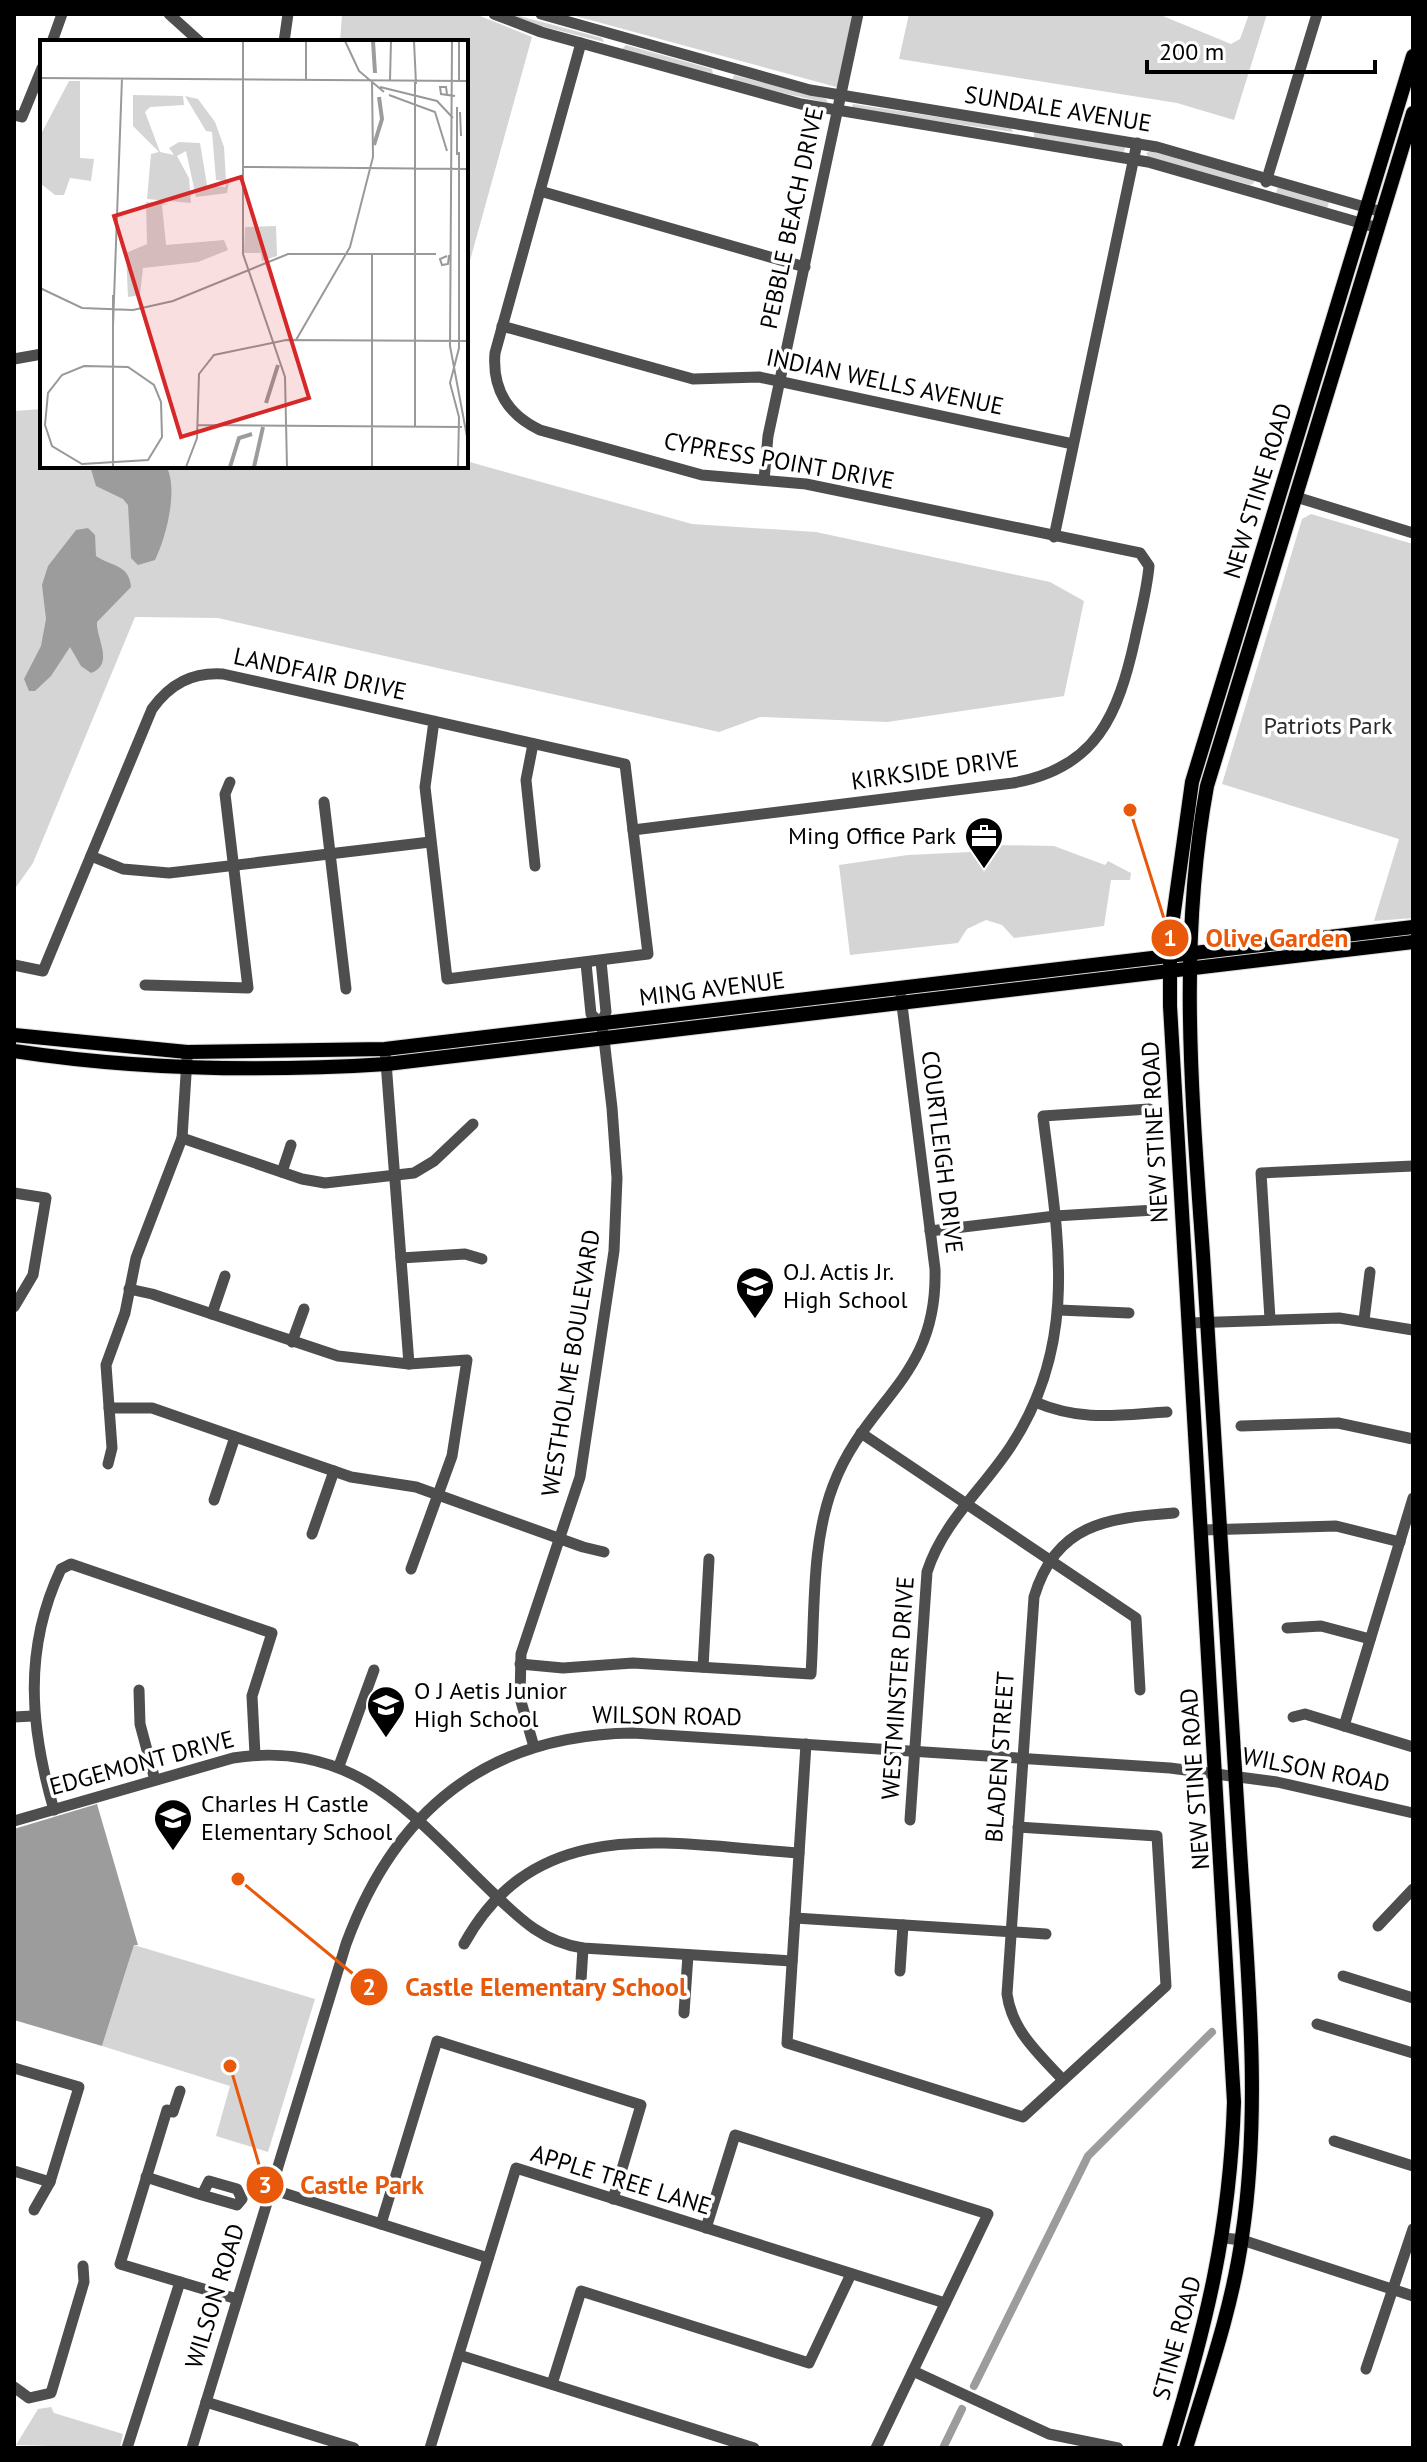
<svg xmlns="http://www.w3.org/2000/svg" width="1427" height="2462" font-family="'PT Sans',sans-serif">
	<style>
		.green { fill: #d5d5d5 }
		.water { fill: #9c9c9c }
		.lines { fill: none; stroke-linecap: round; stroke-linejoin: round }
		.canal { stroke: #9c9c9c; stroke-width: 8 }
		.major-casing { stroke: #dbdbdb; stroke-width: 16 }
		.minor { stroke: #4e4e4e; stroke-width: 11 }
		.major { stroke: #000; stroke-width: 14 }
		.labels { text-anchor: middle; stroke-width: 7; stroke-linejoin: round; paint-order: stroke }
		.street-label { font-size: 24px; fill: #000; stroke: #fff }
		.park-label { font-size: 24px; fill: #2c2c2c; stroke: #fff }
		.poi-label { font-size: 24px; fill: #000; stroke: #fff; text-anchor: start }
		.inset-river { fill: none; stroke: #9c9c9c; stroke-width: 4 }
		.inset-road { fill: none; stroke: #999; stroke-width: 2 }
		.view { fill: #d62828; fill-opacity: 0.15; stroke: #d62828; stroke-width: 4 }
		.inset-edge { fill: none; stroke: #000; stroke-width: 4 }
		.leader { fill: none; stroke: #e8590c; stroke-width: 3 }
		.callout-dot { fill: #e8590c; stroke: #fff; stroke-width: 3 }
		.mark-label { font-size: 24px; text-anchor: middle; font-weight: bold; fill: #fff }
		.callout-label { font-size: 26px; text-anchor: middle; font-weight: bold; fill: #e8590c; stroke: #fff; stroke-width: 7; stroke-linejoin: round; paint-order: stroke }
	</style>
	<rect width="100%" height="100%" fill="#fff"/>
	<!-- green -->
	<g class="green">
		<polygon points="342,14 475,14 532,37 466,275 466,42 340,42"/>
		<polygon points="512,14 602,38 604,42 513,19"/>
		<polygon points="568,14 855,14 840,88"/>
		<polygon points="909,14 1158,14 1231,44 1240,39 1249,14 1267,14 1234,120 1177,103 899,59"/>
		<polygon points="626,45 712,69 713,74 622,49"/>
		<polygon points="734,75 826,99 828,103 732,82"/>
		<polygon points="853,104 1011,128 1013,132 851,109"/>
		<polygon points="1034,132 1125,147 1125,149 1123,153 1034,139"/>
		<polygon points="1151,151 1254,181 1254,183 1250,185 1148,157 1146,153"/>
		<polygon points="1278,186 1329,202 1327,209 1276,194"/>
		<polygon points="42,409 42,466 466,466 466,461 692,524 816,532 1050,582 1084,601 1064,696 887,722 760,717 719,732 218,618 135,617 33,863 14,890 14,411"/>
		<polygon points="1311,514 1413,544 1413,918 1374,921 1399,839 1222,784 1302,519"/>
		<polygon points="996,845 1054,846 1105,865 1108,861 1131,873 1130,880 1111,880 1104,926 1014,938 1002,925 986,920 967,929 958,943 850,955 839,865 908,855 970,852"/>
		<polygon points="134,1945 315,1999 268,2152 216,2136 230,2086 102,2046"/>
		<polygon points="51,2407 54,2413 123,2434 120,2448 16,2445 38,2409"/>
	</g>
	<!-- water -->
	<g class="water">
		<path d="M90,466H166C179,488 166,538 155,560L138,565L131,558L128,505L123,499L96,486Z"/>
		<path d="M88,528L95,535L96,556C112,567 129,564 131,587L97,622C96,639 115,664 91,673L81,666L70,647L51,676L35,691H29L24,679L41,646L46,619L42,585L48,566L76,530Z"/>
		<polygon points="97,1804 138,1945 134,1945 102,2046 14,2020 14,1829"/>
	</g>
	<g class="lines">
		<!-- canal -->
		<g class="canal">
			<polyline points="974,2386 1088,2156 1212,2032"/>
			<polyline points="943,2448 962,2409"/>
		</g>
		<!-- major casing -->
		<g class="major-casing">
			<g id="major">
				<polyline points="14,1035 187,1052 385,1049 1413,927"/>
				<path d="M14,1051C138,1070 262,1072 387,1064L1413,942"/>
				<path d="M1169,2448C1206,2326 1230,2231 1234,2102L1170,1006V940L1192,782L1413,56"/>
				<path d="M1186,2448C1207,2379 1232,2309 1242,2237C1262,2104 1247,1968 1239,1834C1228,1641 1216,1448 1203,1255C1192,1097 1178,944 1207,786L1413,113"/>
			</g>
		</g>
		<!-- minor -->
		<g class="minor">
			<polyline points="169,14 200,42"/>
			<polyline points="494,14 541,32 801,104 1148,162 1378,228"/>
			<polyline points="541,14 810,90 1157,147 1382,212"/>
			<polyline points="52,42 62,14"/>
			<polyline points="284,42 288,14"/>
			<path d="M581,43L495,353C492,389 508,415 540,430L702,475L806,484L1140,553L1149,566C1147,590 1140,615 1135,639C1118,715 1097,768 1013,783L633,830"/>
			<polyline points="14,115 22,117 42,68"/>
			<polyline points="1266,182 1317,14"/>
			<polyline points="540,191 805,267"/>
			<polyline points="502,326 693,379 759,377 1073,444"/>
			<polyline points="14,359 42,354"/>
			<polyline points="764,480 768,436 858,14"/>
			<polyline points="1296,497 1413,533"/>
			<polyline points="1054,537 1137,143"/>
			<polyline points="533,744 526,780 535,866"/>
			<polyline points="324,802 346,989"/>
			<polyline points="91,856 123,869 169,873 430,842"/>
			<polyline points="601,961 606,1012 601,1024"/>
			<path d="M14,965L43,971L152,709C170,684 192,672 223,674L625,764L648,954L447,979L425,787L434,721"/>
			<polyline points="145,985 248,988 225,794 230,782"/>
			<polyline points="385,1049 409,1364"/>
			<polyline points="182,1138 302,1179 325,1183 414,1173 434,1161 473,1124"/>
			<polyline points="282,1172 291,1145"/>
			<polyline points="14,1193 46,1198 33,1275 14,1307"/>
			<polyline points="930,1231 1055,1216 1155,1210"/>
			<polyline points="401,1258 465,1254 482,1259"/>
			<polyline points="129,1289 152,1294 338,1356 409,1364 467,1360 452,1456 411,1569"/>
			<polyline points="1059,1310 1129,1313"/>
			<polyline points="212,1314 225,1276"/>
			<polyline points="1270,1319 1261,1173 1413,1166"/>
			<polyline points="1364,1320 1370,1272"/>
			<polyline points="1189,1323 1339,1318 1413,1330"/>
			<polyline points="292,1342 304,1309"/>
			<path d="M1035,1402C1082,1422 1118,1415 1167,1412"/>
			<polyline points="109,1408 152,1408 351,1477 416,1487 583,1547 604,1552"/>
			<polyline points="1241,1426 1338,1423 1413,1439"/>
			<polyline points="861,1433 1136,1618 1140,1690"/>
			<polyline points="108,1464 112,1448 106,1365 125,1313 136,1258 182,1138 187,1059"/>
			<polyline points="214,1500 235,1437"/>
			<polyline points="1202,1530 1336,1526 1400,1542"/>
			<polyline points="312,1534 334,1471"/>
			<polyline points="1287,1628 1321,1626 1370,1639"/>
			<path d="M520,1664L563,1668L633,1663L811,1674C815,1612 811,1544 833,1486C866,1398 938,1379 935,1269L901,997"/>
			<polyline points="703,1667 709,1559"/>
			<polyline points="139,1690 140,1724 155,1780"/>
			<polyline points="14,1717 33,1716"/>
			<polyline points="1293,1717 1305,1714 1413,1747"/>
			<polyline points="1344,1726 1413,1498"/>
			<polyline points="806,1744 787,2043 1023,2117 1166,1986 1157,1836 1018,1827"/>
			<polyline points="534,1747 520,1698 521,1654 580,1477 614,1251 617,1178 612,1108 604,1039 601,1024 591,1014 586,963"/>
			<polyline points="339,1766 374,1670"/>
			<path d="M54,1810C30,1728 23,1649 61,1569L71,1564L272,1633L252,1696L255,1755"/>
			<path d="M910,1820L927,1572C943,1522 983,1489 1011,1446C1081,1340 1057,1233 1043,1116L1149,1109"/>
			<path d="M14,1821L233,1758C355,1739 412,1815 492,1892C520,1919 543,1942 583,1948L792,1961"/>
			<polyline points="795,1918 1046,1934"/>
			<polyline points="1378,1926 1413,1889"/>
			<path d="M464,1944C538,1810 672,1845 799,1853"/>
			<polyline points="900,1971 903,1925"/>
			<polyline points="1343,1976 1413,1998"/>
			<polyline points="581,1981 583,1948"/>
			<polyline points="684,2013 688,1955"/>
			<polyline points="1317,2024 1413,2053"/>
			<polyline points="14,2068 79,2087 50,2182 34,2210"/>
			<path d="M1063,2080C1039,2054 1012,2031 1007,1994L1034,1597C1056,1524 1106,1518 1174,1513"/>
			<polyline points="180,2091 173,2112 167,2110 120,2264 237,2299"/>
			<polyline points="1334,2141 1413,2166"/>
			<polyline points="14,2171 50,2182"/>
			<polyline points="146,2177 202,2195 209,2181 237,2189 242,2199 237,2205 202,2195"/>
			<polyline points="271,2189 488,2258"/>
			<polyline points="381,2224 437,2041 641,2105 613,2199"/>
			<polyline points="706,2228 735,2135 988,2214 876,2448"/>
			<polyline points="1224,2238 1242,2240 1413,2296"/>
			<polyline points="459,2355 754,2448"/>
			<polyline points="1366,2369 1413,2229"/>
			<polyline points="913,2371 1049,2434 1118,2448"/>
			<polyline points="552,2384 581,2291 809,2363 851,2274"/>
			<polyline points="14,2387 29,2398 51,2393 84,2282 83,2266"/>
			<polyline points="206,2402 354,2448"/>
			<polyline points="127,2448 180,2282"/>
			<path d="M192,2448L346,1944C395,1810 487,1735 633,1733L1170,1768L1277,1782L1413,1813"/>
			<polyline points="430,2448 516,2168 945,2303"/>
		</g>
		<!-- major -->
		<use href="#major" class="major"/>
	</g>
	<!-- icons -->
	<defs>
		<g id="office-pin" transform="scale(2)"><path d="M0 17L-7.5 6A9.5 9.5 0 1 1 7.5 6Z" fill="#000" stroke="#fff"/><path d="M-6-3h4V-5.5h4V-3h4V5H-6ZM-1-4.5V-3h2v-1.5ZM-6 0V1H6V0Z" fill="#fff"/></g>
		<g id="school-pin" transform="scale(2)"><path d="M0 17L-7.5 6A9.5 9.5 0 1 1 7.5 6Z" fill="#000" stroke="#fff"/><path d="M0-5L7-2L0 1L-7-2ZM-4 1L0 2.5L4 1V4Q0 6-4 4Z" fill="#fff"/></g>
	</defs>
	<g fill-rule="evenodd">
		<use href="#office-pin" x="984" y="836"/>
		<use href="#school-pin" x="755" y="1286"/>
		<use href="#school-pin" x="386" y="1705"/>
		<use href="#school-pin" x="173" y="1818"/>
	</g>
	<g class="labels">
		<!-- street labels -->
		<g class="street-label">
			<text transform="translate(1058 109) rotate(9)" y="8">SUNDALE AVENUE</text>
			<text transform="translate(792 218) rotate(-78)" y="8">PEBBLE BEACH DRIVE</text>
			<text transform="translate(885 382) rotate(12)" y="8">INDIAN WELLS AVENUE</text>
			<text transform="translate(779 461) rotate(10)" y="8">CYPRESS POINT DRIVE</text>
			<text transform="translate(1258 491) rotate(-73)" y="8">NEW STINE ROAD</text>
			<text transform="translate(320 674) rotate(12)" y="8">LANDFAIR DRIVE</text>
			<text transform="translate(935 770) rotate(-8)" y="8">KIRKSIDE DRIVE</text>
			<text transform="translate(712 989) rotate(-7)" y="8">MING AVENUE</text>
			<text transform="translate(1155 1132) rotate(-93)" y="8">NEW STINE ROAD</text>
			<text transform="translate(942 1152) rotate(83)" y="8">COURTLEIGH DRIVE</text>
			<text transform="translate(571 1363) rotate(-81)" y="8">WESTHOLME BOULEVARD</text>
			<text transform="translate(898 1688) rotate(-86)" y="8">WESTMINSTER DRIVE</text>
			<text transform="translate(667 1716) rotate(1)" y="8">WILSON ROAD</text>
			<text transform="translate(1000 1757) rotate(-86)" y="8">BLADEN STREET</text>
			<text transform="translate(142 1763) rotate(-15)" y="8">EDGEMONT DRIVE</text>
			<text transform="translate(1316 1770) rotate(11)" y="8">WILSON ROAD</text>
			<text transform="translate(1195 1779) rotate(-94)" y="8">NEW STINE ROAD</text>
			<text transform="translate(621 2180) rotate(17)" y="8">APPLE TREE LANE</text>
			<text transform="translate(215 2296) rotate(-73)" y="8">WILSON ROAD</text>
			<text transform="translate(1177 2338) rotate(-75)" y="8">STINE ROAD</text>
		</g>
		<!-- park labels -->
		<g class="park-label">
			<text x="1328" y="734">Patriots Park</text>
		</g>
		<!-- poi labels -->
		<g class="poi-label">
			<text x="956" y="844" text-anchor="end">Ming Office Park</text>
			<text x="783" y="1280">O.J. Actis Jr.<tspan x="783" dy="28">High School</tspan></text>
			<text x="414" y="1699">O J Aetis Junior<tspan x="414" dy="28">High School</tspan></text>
			<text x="201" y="1812">Charles H Castle<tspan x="201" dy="28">Elementary School</tspan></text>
		</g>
	</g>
	<!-- overview -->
	<g transform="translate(40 40)">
		<rect width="428" height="428" fill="#fff"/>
		<path d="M29,41H40V118L54,119L51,141L30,138L24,155H15L0,143V96ZM93,55L143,56L144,65L110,67L105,72L120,112L134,115L129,108L139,102L160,103L167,145L185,147L186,142H189L187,153L156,157L146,111L137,116L149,138L151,163L107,159L111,114L119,112L93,86ZM145,56L158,59L175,82L184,107L186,141L176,140L172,92L166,91ZM106,162L129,164L122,165L126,205L184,200L188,210L158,222L103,228L100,255L88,257L86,213L107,204ZM236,186L237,216L222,221L221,213H204L205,187Z" fill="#d5d5d5"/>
		<path class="inset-river" d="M333,1L335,33M334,105L342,79L339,57M226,363L238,325M190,427L199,398L212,394M214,427L223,387"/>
		<path class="inset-road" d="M203,1V214L245,337L247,427M305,1L319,31L344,52M374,1L376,44M412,1L410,306L428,402M0,38L428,41M266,40V1M350,40L351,1M419,41V1M375,42V387M340,47L397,61L413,78M407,54L406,47H400L401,54L415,56M349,55L395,72L407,111M417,67V115M420,72L421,96M202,127L428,129M407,216L400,219L402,225L408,224L409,215M0,248L42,268L93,270L133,261L248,214H396M73,255V286L82,38M73,286V427M256,300L310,207L333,117L332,42M44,326L88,327L114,345L121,362L122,397L108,420L42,424L12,406L5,385L8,353L22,335ZM158,385L422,387M146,427L157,398L159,334L174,315L246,300L428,301M332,427V215M418,427L419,377L410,343L419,308V112"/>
		<path class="view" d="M201,137L269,358L141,397L74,176Z"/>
		<rect width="428" height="428" class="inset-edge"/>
	</g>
	<!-- callouts -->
	<path class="leader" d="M1130 810L1170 938M238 1879L369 1987M230 2066L265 2185"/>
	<g class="callout-dot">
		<circle cx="1130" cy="810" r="8"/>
		<circle cx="238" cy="1879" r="8"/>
		<circle cx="230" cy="2066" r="8"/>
		<circle cx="1170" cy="938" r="20"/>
		<circle cx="369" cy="1987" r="20"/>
		<circle cx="265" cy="2185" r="20"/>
	</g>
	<g class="mark-label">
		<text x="1170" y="946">1</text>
		<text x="369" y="1995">2</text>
		<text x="265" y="2193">3</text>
	</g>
	<g class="callout-label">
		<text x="1277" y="947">Olive Garden</text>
		<text x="546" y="1996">Castle Elementary School</text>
		<text x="362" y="2194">Castle Park</text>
	</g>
	<!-- border -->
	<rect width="1427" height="2462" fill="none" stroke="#000000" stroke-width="32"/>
	<!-- scale -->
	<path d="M1147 60v12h228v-12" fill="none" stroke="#000000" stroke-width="4"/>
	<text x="1159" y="60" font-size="24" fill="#000000" stroke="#ffffff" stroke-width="6" paint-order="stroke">200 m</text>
</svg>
